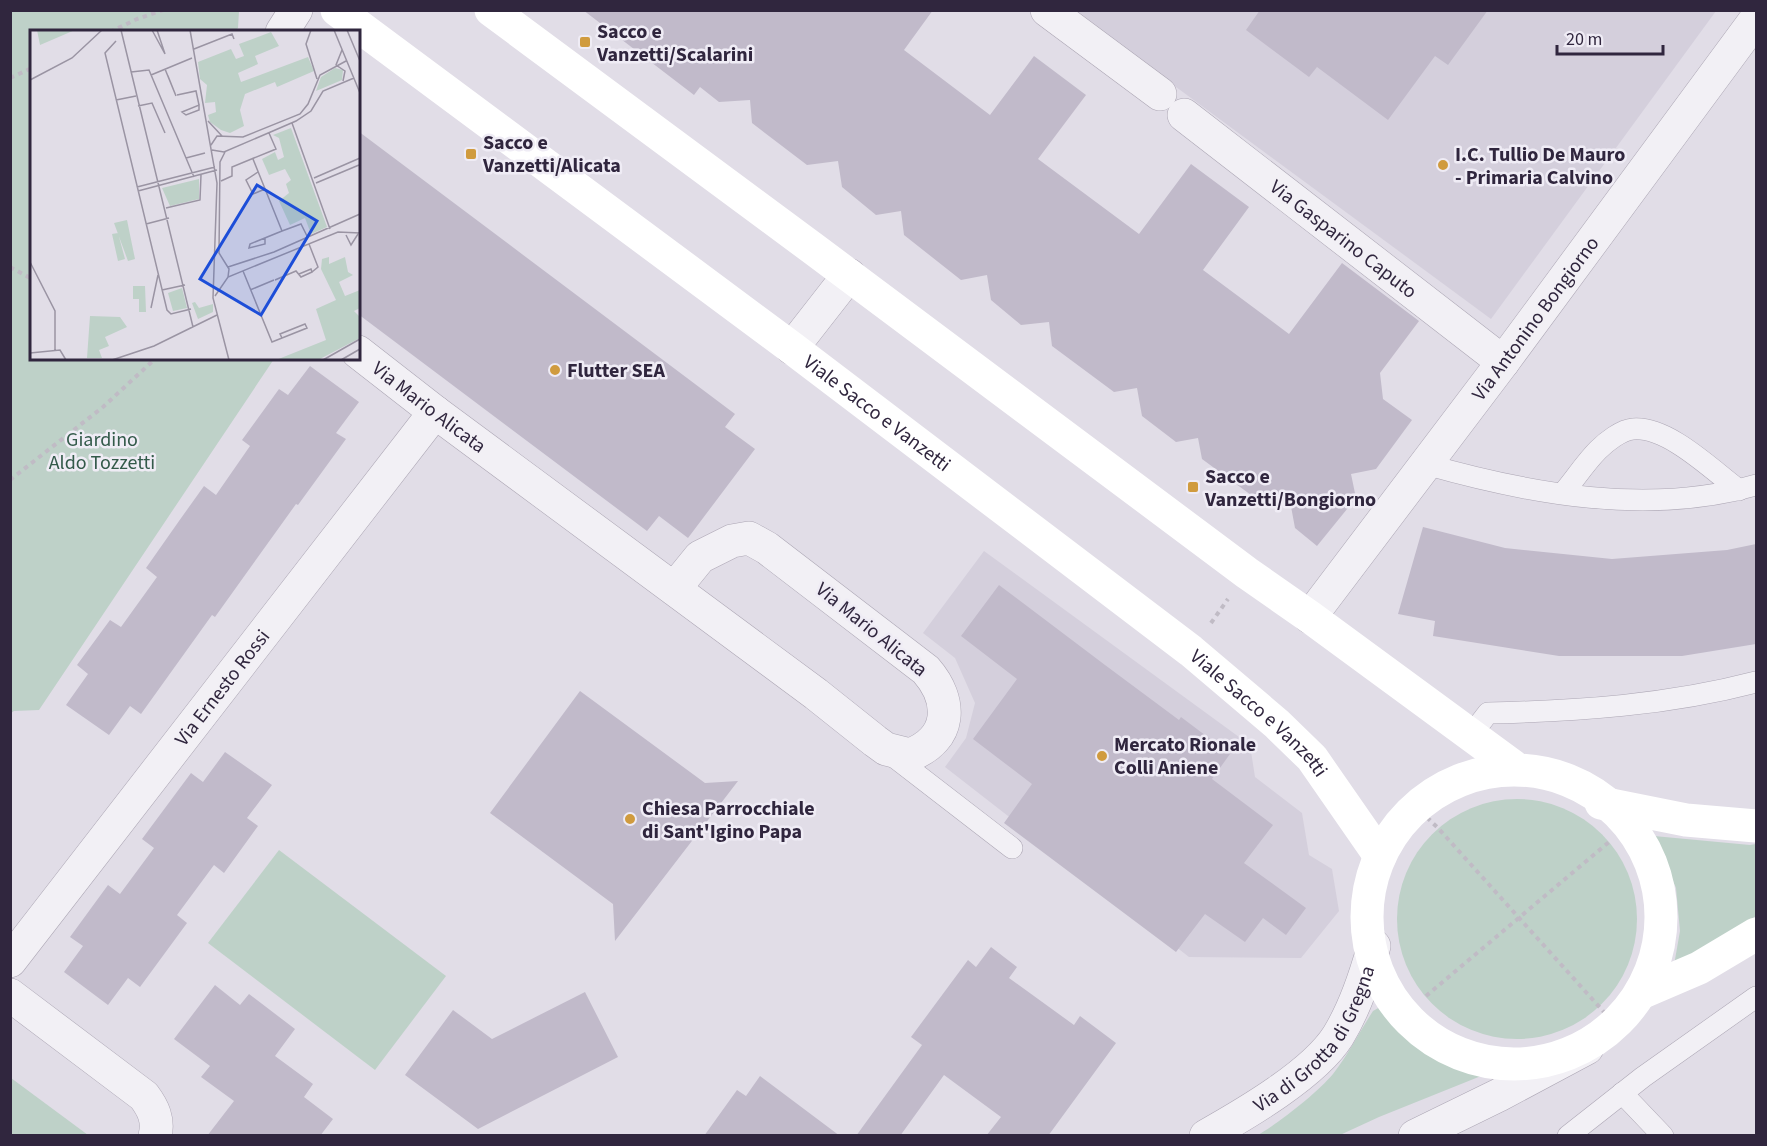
<svg xmlns="http://www.w3.org/2000/svg" width="1767" height="1146" font-family="'Source Sans 3',sans-serif">
	<style>
		.built { fill: #d4cfdc }
		.green { fill: #bed1c8 }
		.building { fill: #c1baca }
		.lines { fill: none; stroke-linecap: round; stroke-linejoin: round }
		.lane-casing { stroke: #aca6b4; stroke-width: 22 }
		.street-casing { stroke: #aca6b4; stroke-width: 34 }
		.path { stroke: #c0bbc5; stroke-width: 4; stroke-dasharray: 4.5 4.5; stroke-linecap: butt }
		.lane { stroke: #f2f0f5; stroke-width: 21 }
		.street { stroke: #f2f0f5; stroke-width: 33 }
		.secondary { stroke: #fff; stroke-width: 33 }
		.poi-dot { fill: #d09b3e; stroke: #efecf5; stroke-width: 2 }
		.labels { text-anchor: middle; stroke-width: 5; stroke-linejoin: round; paint-order: stroke }
		.poi-label { font-size: 20px; font-weight: bold; fill: #30263e; stroke: #efecf5; text-anchor: start }
		.street-label { font-size: 20px; fill: #30263e; stroke: #efecf5 }
		.park-label { font-size: 20px; fill: #335a4a; stroke: #efecf5 }
		.inset-road { fill: none; stroke: #9a94a3; stroke-width: 1.5 }
		.view { fill: #1d4ed8; fill-opacity: 0.15; stroke: #1d4ed8; stroke-width: 3 }
		.inset-edge { fill: none; stroke: #30263e; stroke-width: 3 }
	</style>
	<rect width="100%" height="100%" fill="#e1dde7"/>
	<!-- built -->
	<g class="built">
		<polygon points="1073,11 1716,11 1491,319"/>
		<polygon points="984,551 1250,745 1255,777 1302,813 1309,855 1332,869 1339,911 1301,958 1189,957 945,767 966,738 975,703 955,658 923,633"/>
	</g>
	<!-- green -->
	<g class="green">
		<polygon points="11,10 239,11 238,28 235,31 32,32 32,358 274,359 39,710 14,711 11,713"/>
		<circle cx="1517" cy="919" r="120"/>
		<polygon points="1654,836 1750,845 1756,844 1756,916 1673,971 1680,931 1676,888"/>
		<polygon points="279,850 446,976 375,1070 208,943"/>
		<path d="M1380,1007C1387,1014 1394,1024 1402,1031C1427,1052 1457,1063 1486,1074L1379,1117L1340,1135L1256,1136C1278,1124 1317,1093 1333,1074C1348,1055 1360,1031 1373,1011Z"/>
		<polygon points="10,1078 11,1078 88,1135 11,1135"/>
	</g>
	<!-- building -->
	<g class="building">
		<polygon points="583,10 933,10 904,50 990,115 1034,56 1086,95 1038,159 1139,234 1191,164 1249,207 1203,270 1289,334 1342,263 1419,321 1380,373 1383,399 1412,420 1376,469 1351,474 1356,498 1317,546 1295,528 1290,501 1266,506 1202,459 1198,438 1176,442 1142,416 1137,388 1114,392 1052,346 1049,322 1021,325 991,300 987,275 961,280 904,235 901,211 876,215 842,187 838,161 807,165 752,123 750,100 719,102 700,87 694,95"/>
		<polygon points="1260,10 1488,10 1448,65 1435,56 1388,120 1317,67 1309,77 1246,30"/>
		<polygon points="358,131 735,414 725,427 755,449 688,538 659,516 647,531 358,314"/>
		<polygon points="310,366 359,402 336,433 346,439 298,505 296,504 215,617 212,615 141,714 130,706 109,735 66,705 88,674 77,665 110,620 121,627 157,577 146,568 179,521 204,486 216,495 250,446 242,440 279,389 288,395"/>
		<polygon points="1423,527 1505,548 1612,559 1727,550 1756,544 1756,644 1682,656 1559,656 1433,636 1435,621 1398,614"/>
		<polygon points="999,585 1105,665 1179,720 1181,717 1230,754 1212,779 1273,825 1244,863 1306,908 1286,935 1263,918 1245,942 1205,914 1176,952 1004,823 1032,784 973,739 1017,679 961,636"/>
		<polygon points="580,691 705,783 738,781 615,941 613,904 490,813"/>
		<polygon points="225,752 272,785 247,818 258,826 224,873 214,865 177,915 187,923 140,987 128,978 108,1005 64,972 83,946 70,937 108,885 120,894 154,848 142,839 191,773 203,782"/>
		<polygon points="991,947 1017,967 1009,978 1074,1025 1080,1016 1116,1043 1048,1136 986,1136 1001,1117 944,1075 900,1136 856,1136 922,1045 911,1037 968,960 976,967"/>
		<polygon points="215,985 240,1005 249,994 295,1029 275,1056 313,1084 304,1097 333,1119 320,1136 207,1136 234,1101 201,1077 210,1066 174,1039"/>
		<polygon points="585,992 618,1057 478,1129 405,1075 453,1010 492,1039"/>
		<polygon points="760,1076 840,1136 704,1136 737,1090 746,1096"/>
	</g>
	<g class="lines">
		<!-- lane casing -->
		<g class="lane-casing">
			<g id="lane">
				<path d="M1425,464C1530,494 1649,516 1756,485"/>
				<path d="M1563,493C1575,479 1585,463 1598,450C1606,442 1621,430 1633,429C1668,426 1712,470 1739,490"/>
				<path d="M1471,735L1488,713C1579,711 1668,705 1756,682"/>
				<polyline points="889,753 1012,848"/>
				<polyline points="1622,1093 1663,1136"/>
				<polyline points="1568,1136 1643,1077 1756,997"/>
			</g>
		</g>
		<!-- street casing -->
		<g class="street-casing">
			<g id="street">
				<polyline points="1047,10 1160,94"/>
				<polyline points="282,32 296,10"/>
				<path id="s1" d="M1184,115L1503,362"/>
				<polyline points="792,348 849,275"/>
				<path id="s2" d="M358,352L435,412L816,694L875,741L886,749L910,755C952,739 953,701 926,670L767,548L749,538L732,541L700,557L674,589"/>
				<path id="s3" d="M1310,617L1503,362L1756,19"/>
				<path id="s4" d="M10,961L435,412"/>
				<path d="M10,995L144,1096C153,1108 159,1120 155,1136"/>
				<path id="s5" d="M1206,1136C1245,1114 1314,1074 1338,1036C1355,1008 1365,977 1374,946"/>
				<polyline points="1415,1136 1499,1095 1587,1048"/>
			</g>
		</g>
		<!-- path -->
		<g class="path">
			<polyline points="110,32 137,19 163,10"/>
			<polyline points="10,78 32,68"/>
			<polyline points="10,267 32,279"/>
			<polyline points="10,480 103,407 156,358"/>
			<polyline points="1211,623 1228,599"/>
			<polyline points="1414,805 1438,828 1612,1021"/>
			<polyline points="1426,996 1609,842"/>
		</g>
		<!-- lane -->
		<use href="#lane" class="lane"/>
		<!-- street -->
		<use href="#street" class="street"/>
		<!-- secondary -->
		<g class="secondary">
			<path id="s6" d="M337,10L792,348L1191,651L1277,724L1312,758L1380,856"/>
			<polyline points="491,10 815,250 1247,573 1310,617 1513,766"/>
			<circle cx="1514" cy="917" r="147"/>
			<polyline points="1601,803 1686,820 1756,826"/>
			<polyline points="1643,992 1699,968 1756,934"/>
		</g>
	</g>
	<!-- markers -->
	<g class="poi-dot">
		<rect x="579" y="36" width="12" height="12" rx="3"/>
		<rect x="465" y="148" width="12" height="12" rx="3"/>
		<circle cx="1443" cy="165" r="6"/>
		<circle cx="555" cy="370" r="6"/>
		<rect x="1187" y="481" width="12" height="12" rx="3"/>
		<circle cx="1102" cy="756" r="6"/>
		<circle cx="630" cy="819" r="6"/>
	</g>
	<g class="labels">
		<!-- poi labels -->
		<g class="poi-label">
			<text x="597" y="38">Sacco e<tspan x="597" dy="23">Vanzetti/Scalarini</tspan></text>
			<text x="483" y="149">Sacco e<tspan x="483" dy="23">Vanzetti/Alicata</tspan></text>
			<text x="1455" y="161">I.C. Tullio De Mauro<tspan x="1455" dy="23">- Primaria Calvino</tspan></text>
			<text x="567" y="377">Flutter SEA</text>
			<text x="1205" y="483">Sacco e<tspan x="1205" dy="23">Vanzetti/Bongiorno</tspan></text>
			<text x="1114" y="751">Mercato Rionale<tspan x="1114" dy="23">Colli Aniene</tspan></text>
			<text x="642" y="815">Chiesa Parrocchiale<tspan x="642" dy="23">di Sant'Igino Papa</tspan></text>
		</g>
		<!-- street labels -->
		<g class="street-label">
			<text dy="7" stroke="none"><textPath href="#s1" startOffset="202">Via Gasparino Caputo</textPath></text>
			<text dy="7" stroke="none"><textPath href="#s3" startOffset="374">Via Antonino Bongiorno</textPath></text>
			<text dy="7" stroke="none"><textPath href="#s2" startOffset="90">Via Mario Alicata</textPath></text>
			<text dy="7" stroke="none"><textPath href="#s6" startOffset="674">Viale Sacco e Vanzetti</textPath></text>
			<text transform="translate(872 629) rotate(39)" y="7">Via Mario Alicata</text>
			<text dy="7" stroke="none"><textPath href="#s4" startOffset="346">Via Ernesto Rossi</textPath></text>
			<text dy="7" stroke="none"><textPath href="#s6" startOffset="1160">Viale Sacco e Vanzetti</textPath></text>
			<text dy="7" stroke="none"><textPath href="#s5" startOffset="150">Via di Grotta di Gregna</textPath></text>
		</g>
		<!-- park labels -->
		<g class="park-label">
			<text x="102" y="446">Giardino<tspan x="102" dy="23">Aldo Tozzetti</tspan></text>
		</g>
	</g>
	<!-- overview -->
	<g transform="translate(30 30)">
		<rect width="330" height="330" fill="#e1dde7"/>
		<path d="M7,0H45L10,15ZM241,2L249,16L225,26L228,34L208,43L211,52L278,27L284,41L247,57L245,52L215,64L210,80L214,96L200,103L191,100L180,92L178,85L186,82L185,72L175,73L177,55L170,49L168,32L201,19L206,29L214,26L209,14ZM305,38L313,40L312,50L286,61L291,47ZM261,98L297,197L281,204L275,188L260,195L249,171L259,163L256,154L261,150L255,139L239,145L232,129L245,122L248,130L254,127L249,108L243,105ZM169,149V169L140,176L132,158ZM97,190L105,229L98,231L84,193ZM88,203L95,229L88,231L82,204ZM299,227V234L315,227L318,242L323,245L309,252L315,266L330,260V278L324,281L330,287V308L288,330H246L296,310L286,279L306,270L291,239L292,229ZM103,256H115L116,282H109V269H103ZM152,258L157,278L143,281L138,263ZM165,272L169,278L183,274V282L168,289L162,273ZM60,286L90,287L97,297L75,307L79,316L69,320L72,328H57Z" fill="#bed1c8"/>
		<path class="inset-road" d="M91,0L163,297M122,0L135,24L127,0M160,0L187,153L183,268L199,330M281,0L276,14L287,49M304,0L330,63M317,0L330,31M86,11L75,23L137,280L141,284L161,279M164,19L202,4L204,9M312,20L306,35L315,41L313,51M135,39L146,66L138,46M101,42L119,40L164,147M121,45L162,28M0,50L42,28L72,0M147,65L166,61L169,75M86,70L106,66M169,75V80L156,85L152,82ZM108,76L122,73L135,103M178,91L192,106M262,93L300,199M181,115L187,106L213,107L270,84L278,74L290,45L316,31M182,120L194,122L266,91L281,81L293,61L324,48M195,122L190,132L189,223L199,239L198,247M156,128L175,123M223,129L252,201M228,142L216,150L223,164L235,159M284,148L330,128M191,151L202,146V137L246,119L239,103M286,153L329,135M107,157L185,137M108,161L187,140M136,178L170,170L171,145M116,194L139,188M316,205L321,215L328,204M235,208V214L219,218L220,214L252,201L271,194L278,208M279,214L288,237L282,242M0,232L25,281V320M198,237L244,222L330,184M213,241L242,312L277,298L275,294L250,304L252,308M245,250L266,241L271,247L282,242L281,239L269,244M132,260L155,255M220,260L244,250M185,266L198,247L308,202L330,203M121,278L128,245M0,323L30,320L36,330M82,330L124,316L187,285M293,330L330,309M311,330L330,319"/>
		<path class="view" d="M227,155L287,191L231,285L170,249Z"/>
		<rect width="330" height="330" class="inset-edge"/>
	</g>
	<!-- border -->
	<rect width="1767" height="1146" fill="none" stroke="#30263e" stroke-width="24"/>
	<!-- scale -->
	<path d="M1557 45v9h106v-9" fill="none" stroke="#30263e" stroke-width="3"/>
	<text x="1566" y="45" font-size="18" fill="#30263e" stroke="#efecf5" stroke-width="4.5" paint-order="stroke">20 m</text>
</svg>
